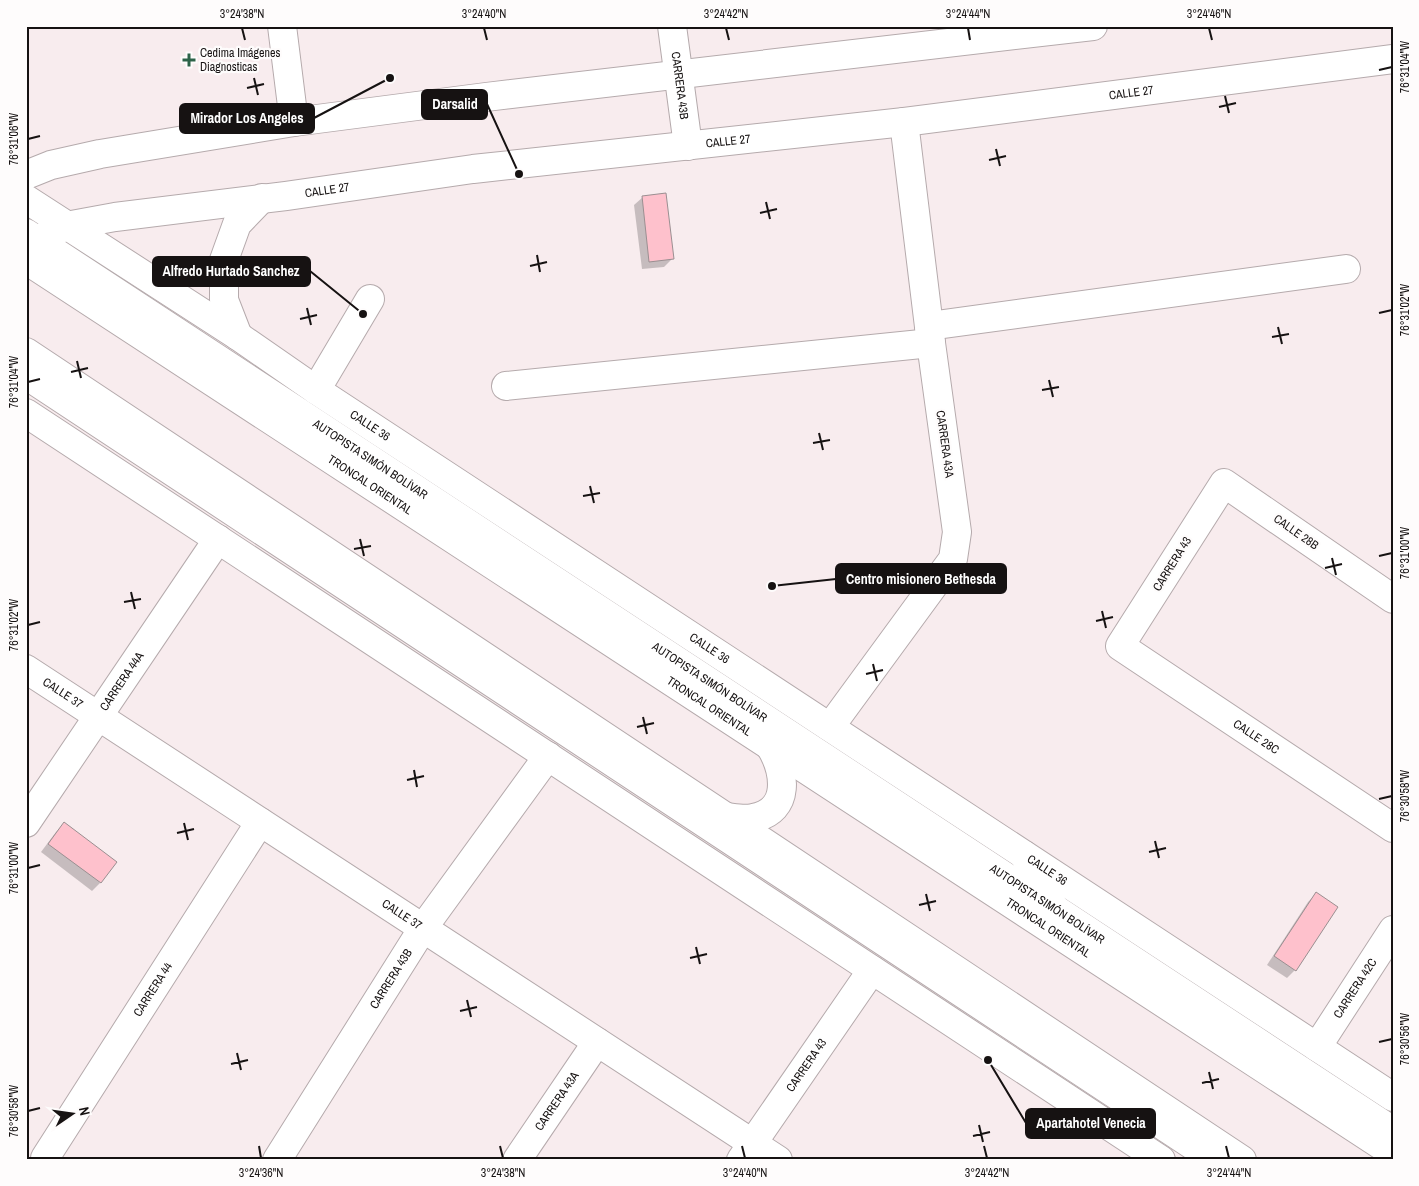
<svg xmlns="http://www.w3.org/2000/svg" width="1419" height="1186" font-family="'Archivo Narrow',sans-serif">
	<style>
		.shadow { fill: #0003 }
		.building { fill: #fec1cc; stroke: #9a8f91 }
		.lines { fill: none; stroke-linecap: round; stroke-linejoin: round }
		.minor-casing { stroke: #b5aaac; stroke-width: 30 }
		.major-casing { stroke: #b5aaac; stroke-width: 30 }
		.highway-casing { stroke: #b5aaac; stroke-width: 30 }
		.minor { stroke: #fff; stroke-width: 28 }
		.major { stroke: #fff; stroke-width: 28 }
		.highway { stroke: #fff; stroke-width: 28 }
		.ticks { fill: none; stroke: #161212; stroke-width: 2 }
		.poi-dot { fill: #2d6349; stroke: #fefcfc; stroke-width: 2 }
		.labels { text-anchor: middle; stroke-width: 4.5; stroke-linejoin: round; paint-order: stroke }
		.poi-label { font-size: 12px; fill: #161212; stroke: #fefcfc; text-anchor: start }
		.street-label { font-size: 12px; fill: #161212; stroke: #fefcfc }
		.leader { fill: none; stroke: #161212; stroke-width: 2 }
		.callout-dot { fill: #161212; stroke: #fefcfc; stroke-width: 2 }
		.callout { fill: #161212; stroke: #161212; stroke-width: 2 }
		.callout-label { font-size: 14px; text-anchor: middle; font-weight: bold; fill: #fff }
		.neatline { fill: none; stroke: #161212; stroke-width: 2 }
		.ticks-label { font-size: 12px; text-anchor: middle; fill: #161212 }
	</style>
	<rect width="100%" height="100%" fill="#f8ecee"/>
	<!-- shadow -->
	<g class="shadow">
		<polygon points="643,197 672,259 664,267 642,269 634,205"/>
		<polygon points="64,824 100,883 92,891 41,852 56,832"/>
		<polygon points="1316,894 1295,970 1287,978 1267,965 1308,902"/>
	</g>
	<!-- building -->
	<g class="building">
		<polygon points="666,193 674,259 649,262 642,196"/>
		<polygon points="64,822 117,862 101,883 48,844"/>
		<polygon points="1316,892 1338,907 1296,971 1274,956"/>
	</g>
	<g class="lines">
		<!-- minor casing -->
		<g class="minor-casing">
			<g id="minor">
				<polyline points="282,26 294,122"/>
				<path id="s1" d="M672,26L688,146"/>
				<path id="s2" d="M26,199L238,336L316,390L1393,1097"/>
				<path id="s3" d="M26,260L1393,1153"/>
				<polyline points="929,326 1346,269"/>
				<polyline points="26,352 1242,1160"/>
				<polyline points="506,386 931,343"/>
				<polyline points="316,390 370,299"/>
				<polyline points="26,413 1161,1160"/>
				<path id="s4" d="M1393,599L1224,483L1120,646L1393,828"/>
				<path id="s5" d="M26,669L778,1160"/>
				<polyline points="830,727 953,559 957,532 931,343 904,122"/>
				<path d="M726,817C735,818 745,820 753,818C792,811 785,771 770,746"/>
				<path id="s6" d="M26,823L218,539"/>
				<path id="s7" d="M1317,1047L1393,930"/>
				<path id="s8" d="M45,1158L260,822"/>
				<path id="s9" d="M277,1160L423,928L548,756"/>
				<path id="s10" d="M517,1160L597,1042"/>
				<path id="s11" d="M741,1160L872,970"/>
			</g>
		</g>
		<!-- major casing -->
		<g class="major-casing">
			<g id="major">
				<polyline points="26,175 51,165 100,154 294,122 486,97 1093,26"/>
				<path id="s12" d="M26,245L66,226L115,217L286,196L473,169L904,122L1393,59"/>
				<polyline points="238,336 224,300 224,260 237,224 262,198"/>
			</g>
		</g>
		<!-- highway casing -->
		<g class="highway-casing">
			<g id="highway">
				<path id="s13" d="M26,233L1393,1131"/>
				<polyline points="26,375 1215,1160"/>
				<polyline points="1024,855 1053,906"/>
			</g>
		</g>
		<!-- minor -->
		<use href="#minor" class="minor"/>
		<!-- major -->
		<use href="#major" class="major"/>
		<!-- highway -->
		<use href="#highway" class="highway"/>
	</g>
	<!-- ticks -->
	<path class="ticks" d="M242,28L245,40M484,28L487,40M726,28L729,40M968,28L970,40M1209,28L1212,40M1379,70L1392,67M254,78L258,95M247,88L264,84M1225,96L1229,113M1219,107L1236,103M28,139L40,136M996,149L1000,166M989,160L1006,156M766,202L770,219M760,213L777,209M537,255L540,272M530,266L547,262M307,308L311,325M1379,313L1392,310M300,319L317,315M1278,327L1282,344M1272,337L1289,334M77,361L81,378M71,372L88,368M1049,380L1053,397M28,382L40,379M1042,390L1059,387M819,433L823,450M813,443L830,440M590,486L594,503M583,496L600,493M360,539L364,556M354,549L371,546M1379,556L1392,553M1332,558L1336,575M1325,568L1342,564M131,592L135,609M124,602L141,599M1102,611L1106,628M1096,621L1113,617M28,625L40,622M873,664L877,681M866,674L883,670M643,717L647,734M637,727L654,723M414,770L417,787M407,780L424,776M1379,799L1392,796M184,823L188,840M177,833L194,829M1155,841L1159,858M1149,852L1166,848M28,868L40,865M926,894L930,911M919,905L936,901M696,947L700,964M690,958L707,954M467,1000L471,1017M460,1011L477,1007M1379,1042L1392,1039M237,1053L241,1070M231,1064L248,1060M1209,1072L1213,1089M1202,1083L1219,1079M28,1111L40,1108M979,1125L983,1142M973,1136L990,1132M259,1146L261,1158M500,1146L503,1158M742,1146L745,1158M984,1146L987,1158M1226,1146L1229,1158"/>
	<!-- markers -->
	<path class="poi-dot" d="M186.5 52.5h5v5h5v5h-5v5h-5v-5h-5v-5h5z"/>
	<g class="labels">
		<!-- poi labels -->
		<g class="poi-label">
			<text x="200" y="57">Cedima Imágenes<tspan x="200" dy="14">Diagnosticas</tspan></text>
		</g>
		<!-- street labels -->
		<g class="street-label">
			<text dy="4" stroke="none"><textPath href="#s1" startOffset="60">CARRERA 43B</textPath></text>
			<text dy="4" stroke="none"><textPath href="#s12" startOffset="1118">CALLE 27</textPath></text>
			<text dy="4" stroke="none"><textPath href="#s12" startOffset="712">CALLE 27</textPath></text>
			<text dy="4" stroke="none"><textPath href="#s12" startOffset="308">CALLE 27</textPath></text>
			<text dy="4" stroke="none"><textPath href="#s2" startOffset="412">CALLE 36</textPath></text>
			<text transform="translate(945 444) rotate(82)" y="4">CARRERA 43A</text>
			<text dy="4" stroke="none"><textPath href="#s13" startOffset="412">AUTOPISTA SIMÓN BOLÍVAR</textPath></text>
			<text dy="4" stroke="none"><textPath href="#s3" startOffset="411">TRONCAL ORIENTAL</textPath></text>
			<text transform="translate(1296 532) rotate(35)" y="4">CALLE 28B</text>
			<text transform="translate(1172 564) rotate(-58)" y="4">CARRERA 43</text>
			<text dy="4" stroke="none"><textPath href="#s2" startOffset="818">CALLE 36</textPath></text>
			<text dy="4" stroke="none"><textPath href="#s6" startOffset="171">CARRERA 44A</textPath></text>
			<text dy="4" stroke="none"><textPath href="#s13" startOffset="818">AUTOPISTA SIMÓN BOLÍVAR</textPath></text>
			<text dy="4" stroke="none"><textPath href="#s5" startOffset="44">CALLE 37</textPath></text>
			<text dy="4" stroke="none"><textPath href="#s3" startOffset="816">TRONCAL ORIENTAL</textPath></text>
			<text dy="4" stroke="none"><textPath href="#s4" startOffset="562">CALLE 28C</textPath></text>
			<text dy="4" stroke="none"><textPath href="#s2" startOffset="1222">CALLE 36</textPath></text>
			<text dy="4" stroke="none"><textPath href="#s13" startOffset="1222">AUTOPISTA SIMÓN BOLÍVAR</textPath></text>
			<text dy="4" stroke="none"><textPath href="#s5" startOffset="449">CALLE 37</textPath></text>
			<text dy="4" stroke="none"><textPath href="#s3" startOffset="1221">TRONCAL ORIENTAL</textPath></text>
			<text dy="4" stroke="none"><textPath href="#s9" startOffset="214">CARRERA 43B</textPath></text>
			<text dy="4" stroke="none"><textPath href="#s7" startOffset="70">CARRERA 42C</textPath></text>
			<text dy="4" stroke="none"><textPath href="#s8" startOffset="200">CARRERA 44</textPath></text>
			<text dy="4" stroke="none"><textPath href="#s11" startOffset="115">CARRERA 43</textPath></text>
			<text dy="4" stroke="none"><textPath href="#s10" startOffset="71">CARRERA 43A</textPath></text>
		</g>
	</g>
	<!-- callouts -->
	<path class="leader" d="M519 174L487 104M390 78L314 118M363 314L310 271M772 586L836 579M988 1060L1026 1123"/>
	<g class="callout-dot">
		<circle cx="519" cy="174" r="5"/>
		<circle cx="390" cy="78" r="5"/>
		<circle cx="363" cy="314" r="5"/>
		<circle cx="772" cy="586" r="5"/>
		<circle cx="988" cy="1060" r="5"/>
	</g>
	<g class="callout">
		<rect x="422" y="90" width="65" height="29" rx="5"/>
		<rect x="180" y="104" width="134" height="29" rx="5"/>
		<rect x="153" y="257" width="157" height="29" rx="5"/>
		<rect x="836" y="564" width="170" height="29" rx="5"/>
		<rect x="1026" y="1109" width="129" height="29" rx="5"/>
	</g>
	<g class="callout-label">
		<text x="455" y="109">Darsalid</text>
		<text x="247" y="123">Mirador Los Angeles</text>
		<text x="231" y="276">Alfredo Hurtado Sanchez</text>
		<text x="921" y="584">Centro misionero Bethesda</text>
		<text x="1091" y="1128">Apartahotel Venecia</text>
	</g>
	<!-- border -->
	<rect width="1419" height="1186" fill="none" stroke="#fefcfc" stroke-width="55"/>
	<!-- north arrow -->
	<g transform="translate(72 1114) rotate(77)" stroke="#fefcfc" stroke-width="4" paint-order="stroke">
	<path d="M0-4L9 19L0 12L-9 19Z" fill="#161212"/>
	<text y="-8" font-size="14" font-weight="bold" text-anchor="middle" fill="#161212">N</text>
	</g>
	<rect x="28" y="28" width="1364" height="1130" class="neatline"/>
	<g class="ticks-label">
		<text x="242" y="18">3°24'38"N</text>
		<text x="484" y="18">3°24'40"N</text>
		<text x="726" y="18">3°24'42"N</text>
		<text x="968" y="18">3°24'44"N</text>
		<text x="1209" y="18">3°24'46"N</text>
		<text transform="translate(1405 67) rotate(-90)" y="4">76°31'04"W</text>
		<text transform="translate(14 139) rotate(-90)" y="4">76°31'06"W</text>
		<text transform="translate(1405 310) rotate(-90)" y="4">76°31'02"W</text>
		<text transform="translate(14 382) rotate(-90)" y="4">76°31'04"W</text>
		<text transform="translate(1405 553) rotate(-90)" y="4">76°31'00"W</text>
		<text transform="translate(14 625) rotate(-90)" y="4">76°31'02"W</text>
		<text transform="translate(1405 796) rotate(-90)" y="4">76°30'58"W</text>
		<text transform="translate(14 868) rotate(-90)" y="4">76°31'00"W</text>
		<text transform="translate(1405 1039) rotate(-90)" y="4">76°30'56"W</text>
		<text transform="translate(14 1111) rotate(-90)" y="4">76°30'58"W</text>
		<text x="261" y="1177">3°24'36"N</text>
		<text x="503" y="1177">3°24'38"N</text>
		<text x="745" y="1177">3°24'40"N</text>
		<text x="987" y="1177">3°24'42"N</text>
		<text x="1229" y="1177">3°24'44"N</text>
	</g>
</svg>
